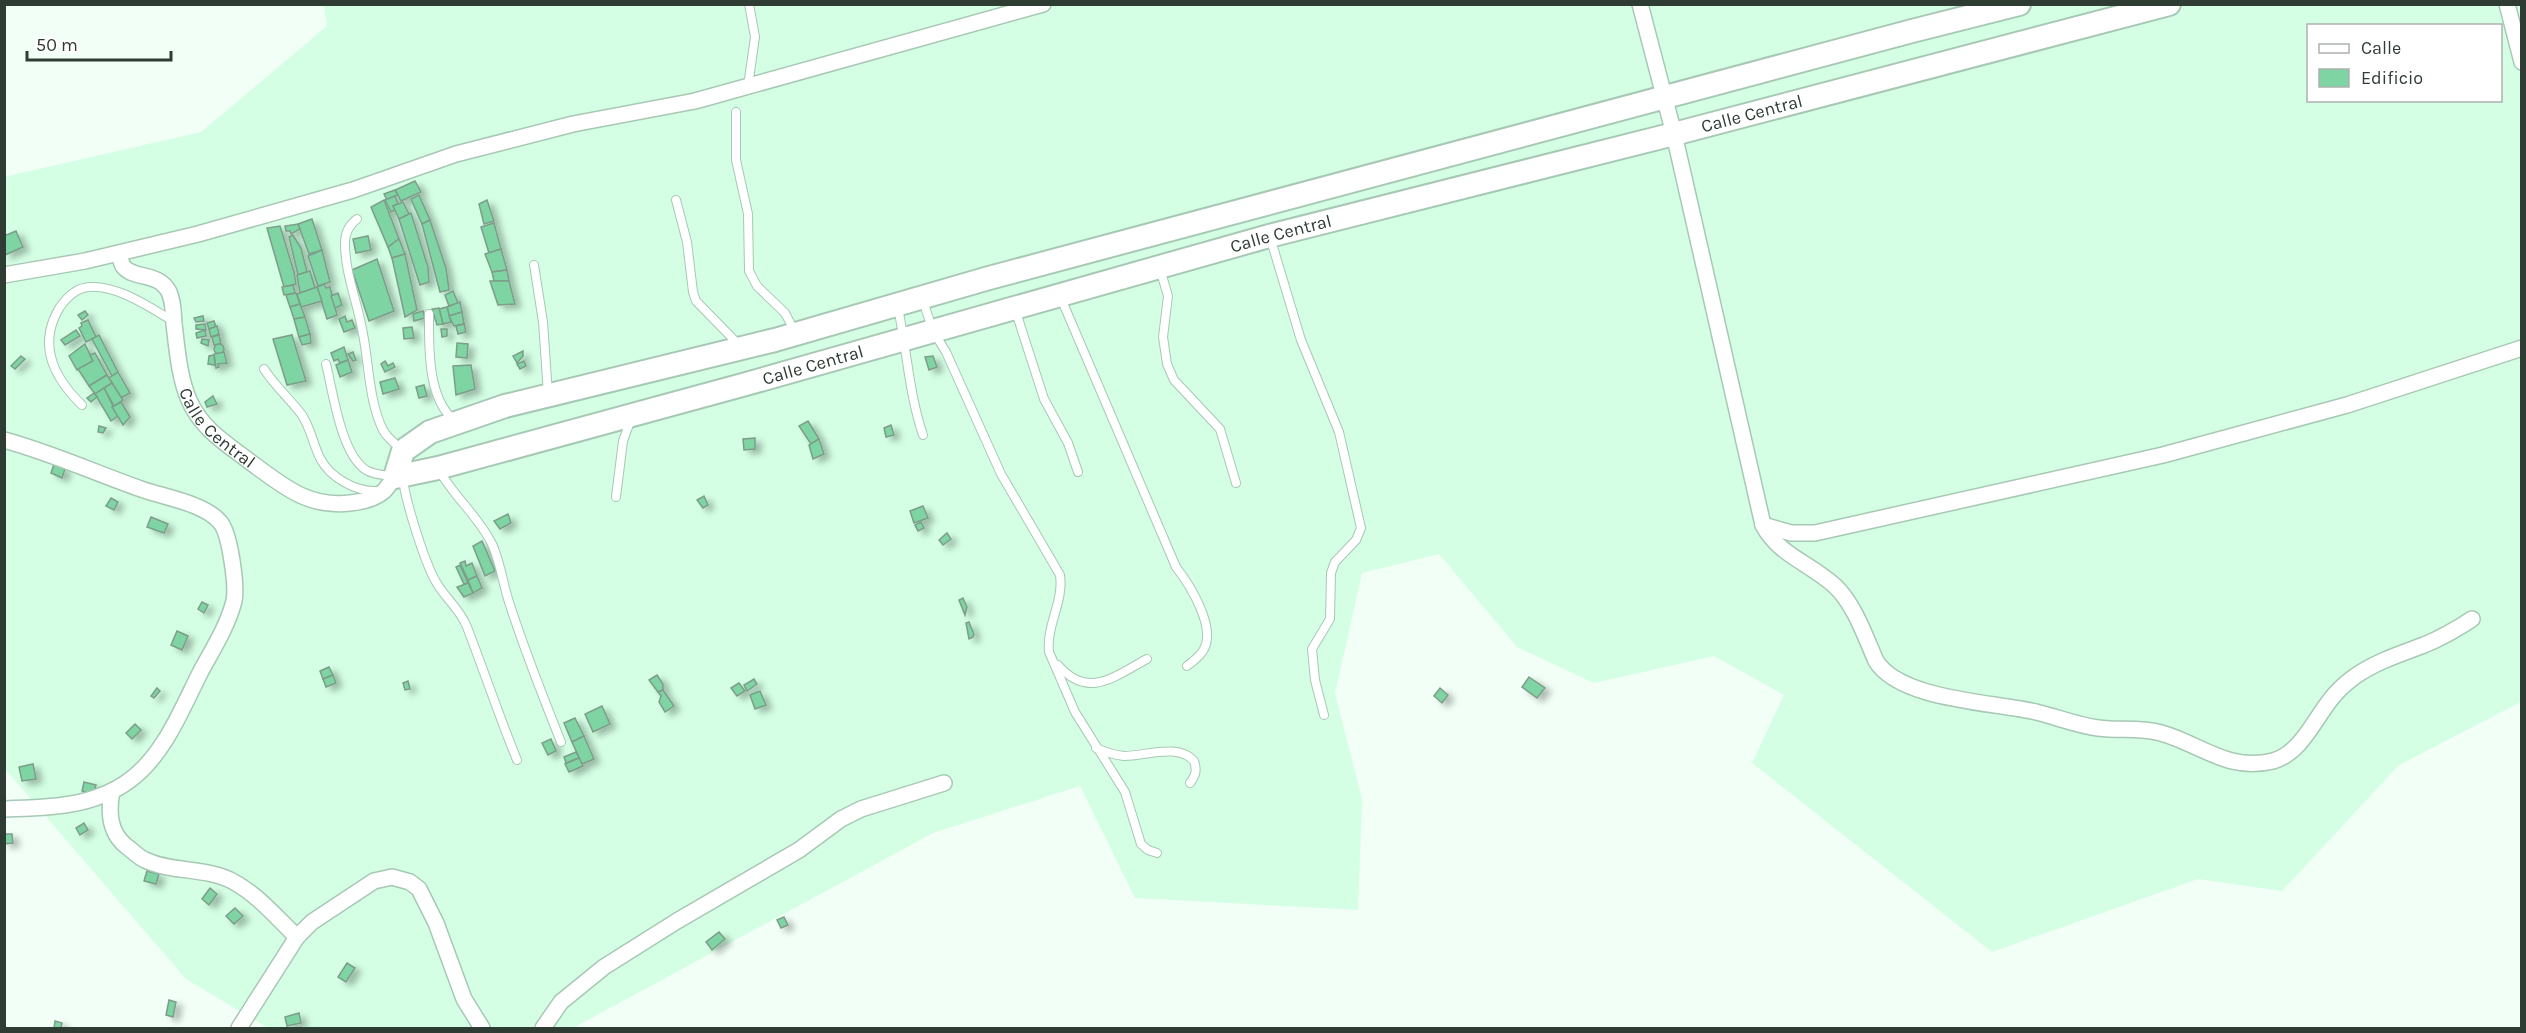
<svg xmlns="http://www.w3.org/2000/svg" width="2526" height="1033" font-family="Karla,sans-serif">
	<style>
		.built { fill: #d4ffe4; fill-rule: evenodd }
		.building { fill: #7ed4a3; stroke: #7d9d89; stroke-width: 1.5; filter: url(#shadow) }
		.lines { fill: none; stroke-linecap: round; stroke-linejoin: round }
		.lane-casing { stroke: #a7c8b4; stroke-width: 10 }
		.street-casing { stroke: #a7c8b4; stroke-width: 18 }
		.secondary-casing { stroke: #a7c8b4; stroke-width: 26 }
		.lane { stroke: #fff; stroke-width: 8 }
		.street { stroke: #fff; stroke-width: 15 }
		.secondary { stroke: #fff; stroke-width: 22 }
		.labels { text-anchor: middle; stroke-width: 5; stroke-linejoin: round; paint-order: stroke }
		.street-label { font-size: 18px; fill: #2f3c34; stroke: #fff }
	</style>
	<defs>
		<filter id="shadow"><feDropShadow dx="6" dy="4" stdDeviation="3" flood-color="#0004"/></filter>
	</defs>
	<rect width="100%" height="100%" fill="#f1fff6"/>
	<!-- built -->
	<path class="built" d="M324,5H2521V702L2399,765L2282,891L2198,879L1992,952L1752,763L1784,695L1714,656L1594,683L1517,647L1439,554L1362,573L1335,693L1362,799L1358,910L1135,898L1080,786L933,833L573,1028H268L186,979L5,769L4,177L201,132L327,26ZM2308,26H2500V100H2308Z"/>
	<!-- building -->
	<g class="building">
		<polygon points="415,181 421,192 401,201 395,190"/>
		<polygon points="395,190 398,195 387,200 384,194"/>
		<polygon points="419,195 430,220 422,224 411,199"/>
		<polygon points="395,196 398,204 393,206 395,210 391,212 385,200"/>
		<polygon points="384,200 399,239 388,247 371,207"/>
		<polygon points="487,200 494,221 484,224 479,204"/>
		<polygon points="403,202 409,214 399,219 393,206"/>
		<polygon points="411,213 428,267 429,282 420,285 399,219"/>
		<polygon points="312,219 322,250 309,254 298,224"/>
		<polygon points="430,220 446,268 449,290 440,292 422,224"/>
		<polygon points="494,223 501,249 489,253 481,227"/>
		<polygon points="298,224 300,229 291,234 290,231 286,231 285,226"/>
		<polygon points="280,226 294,272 296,284 284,287 267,228"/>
		<polygon points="16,231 23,247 5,255 4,236"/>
		<polygon points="293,235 301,248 307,272 298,275 289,237"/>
		<polygon points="368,236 371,250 356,253 353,239"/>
		<polygon points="399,239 405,254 392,258 388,247"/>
		<polygon points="501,249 507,270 492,272 485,254"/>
		<polygon points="322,250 330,282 318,286 308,256"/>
		<polygon points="405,254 417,310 405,317 392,258"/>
		<polygon points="377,259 394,311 369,321 352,270"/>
		<polygon points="507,270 509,281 494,281 492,272"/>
		<polygon points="310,271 315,288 300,293 297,275"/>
		<polygon points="490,281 509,281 515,304 498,305"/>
		<polygon points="324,284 326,288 330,287 337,315 327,319 317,287"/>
		<polygon points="293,285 295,293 284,295 282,287"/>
		<polygon points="317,287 322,301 301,307 297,294"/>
		<polygon points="453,291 458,303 449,306 445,295"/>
		<polygon points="296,293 300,304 290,307 286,295"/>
		<polygon points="338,293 342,305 335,308 331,296"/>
		<polygon points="460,302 462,312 449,316 447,307"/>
		<polygon points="300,304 305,317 294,319 290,307"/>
		<polygon points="447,307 451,322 443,324 439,309"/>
		<polygon points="439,308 443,324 437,325 432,309"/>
		<polygon points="85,311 88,315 82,320 78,315"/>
		<polygon points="423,311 425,318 414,321 413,314"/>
		<polygon points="462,312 464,324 454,326 449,316"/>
		<polygon points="203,316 204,321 196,322 194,318"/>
		<polygon points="345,316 347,322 352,320 355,328 344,332 339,319"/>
		<polygon points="305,317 310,334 299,337 294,319"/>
		<polygon points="88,320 96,337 86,342 79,328 82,326 81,323"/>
		<polygon points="214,321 216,327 209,329 207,323"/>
		<polygon points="205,324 206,330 196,329 196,325"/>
		<polygon points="464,324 466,332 458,334 456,326"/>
		<polygon points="217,326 219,334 211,337 209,329"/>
		<polygon points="412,327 414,338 404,339 403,328"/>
		<polygon points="441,329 447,329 447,336 442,337"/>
		<polygon points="76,330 80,336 65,345 61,340"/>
		<polygon points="205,330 206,336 197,338 196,333"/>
		<polygon points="310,334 311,343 302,345 299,337"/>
		<polygon points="99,335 118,372 112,376 92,339"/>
		<polygon points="219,335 221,344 214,345 212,337"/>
		<polygon points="292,335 306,381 287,385 273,339"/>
		<polygon points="202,339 209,340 208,346 201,343"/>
		<polygon points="457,343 468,344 467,358 456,357"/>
		<circle cx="219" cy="349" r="5"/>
		<polygon points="85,344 93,361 77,370 69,356"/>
		<polygon points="344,347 348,360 340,363 338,359 334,361 331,353"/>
		<polygon points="523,351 523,356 517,363 513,356"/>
		<polygon points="224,352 227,363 218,364 219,367 216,368 214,354"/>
		<polygon points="353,352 356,360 353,361 348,354"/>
		<polygon points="95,353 107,375 89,386 78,369 93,361 90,355"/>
		<polygon points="214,355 215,365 208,364 209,356"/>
		<polygon points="21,356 25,359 15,369 11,366"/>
		<polygon points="933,356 937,367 929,370 925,357"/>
		<polygon points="348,360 352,372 340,377 336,365"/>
		<polygon points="385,361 388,366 393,363 395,367 385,372 381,364"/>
		<polygon points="524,361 526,366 520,369 517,364"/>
		<polygon points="471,365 475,389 456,395 453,366"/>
		<polygon points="118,372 130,393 121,398 109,378"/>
		<polygon points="107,375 112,383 95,394 89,386"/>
		<polygon points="395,378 399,389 383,394 380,382"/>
		<polygon points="112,383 123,400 114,406 104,388"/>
		<polygon points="424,385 427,396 419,398 416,387"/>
		<polygon points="104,388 118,416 111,421 95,394"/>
		<polygon points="94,393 97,397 91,402 87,398"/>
		<polygon points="213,396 217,404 207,407 205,402"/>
		<polygon points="121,402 130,417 123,425 112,407"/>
		<polygon points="808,421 819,439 811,444 799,426"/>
		<polygon points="891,425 894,435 886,437 884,428"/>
		<polygon points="99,426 106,428 103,433 98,432"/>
		<polygon points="755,438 755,449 744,450 743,439"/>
		<polygon points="819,439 824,454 813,459 809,445"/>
		<polygon points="54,464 65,469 62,478 51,473"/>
		<polygon points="704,496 708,505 703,508 697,500"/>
		<polygon points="111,498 118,502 114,510 106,506"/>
		<polygon points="923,506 928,518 914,523 910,511"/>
		<polygon points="508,514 511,523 500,529 494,521"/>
		<polygon points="151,517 168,524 164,533 147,527"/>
		<polygon points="921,522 924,528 918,531 915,525"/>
		<polygon points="947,533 951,539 943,545 939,540"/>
		<polygon points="482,541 495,571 485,576 473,546"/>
		<polygon points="465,561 466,566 472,563 477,576 468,580 460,563"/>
		<polygon points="460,565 468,583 464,584 456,567"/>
		<polygon points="477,576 482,588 473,593 468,580"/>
		<polygon points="468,583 473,593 464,597 457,587"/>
		<polygon points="963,598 967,607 965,615 959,600"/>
		<polygon points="202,602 208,605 204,613 198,609"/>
		<polygon points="969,622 974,634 973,637 969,639 966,623"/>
		<polygon points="177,631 188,636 182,650 171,645"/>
		<polygon points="329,667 333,675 323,679 320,671"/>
		<polygon points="333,675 336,683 326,687 323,679"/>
		<polygon points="657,675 663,684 663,690 658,692 649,680"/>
		<polygon points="1529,677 1545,688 1537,698 1522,687"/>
		<polygon points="754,679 757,684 747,691 744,685"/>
		<polygon points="408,681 410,689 405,690 403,683"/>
		<polygon points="739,683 745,691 737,696 731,688"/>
		<polygon points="157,688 160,691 154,698 151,696"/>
		<polygon points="1440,688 1448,695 1442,703 1434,696"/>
		<polygon points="663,690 674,706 665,712 659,702 661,696 658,692"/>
		<polygon points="760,691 766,705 755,709 750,695"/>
		<polygon points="602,706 610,724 593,732 585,714"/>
		<polygon points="575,718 584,736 572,742 564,723"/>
		<polygon points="135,724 141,730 132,739 126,733"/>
		<polygon points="584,736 594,759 582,764 572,742"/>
		<polygon points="551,739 556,751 548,755 542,743"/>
		<polygon points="576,752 579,758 566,763 564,757"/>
		<polygon points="579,758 583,766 569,772 565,764"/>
		<polygon points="33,764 36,779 22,781 19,767"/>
		<polygon points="84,782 96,785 93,794 82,791"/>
		<polygon points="84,823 88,830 80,835 76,828"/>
		<polygon points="4,834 12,834 13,843 4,844"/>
		<polygon points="147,871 159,874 156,884 144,881"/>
		<polygon points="210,888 217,894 209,905 202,899"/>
		<polygon points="235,908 243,916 234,924 226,916"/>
		<polygon points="784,917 788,925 781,928 777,920"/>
		<polygon points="719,932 725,939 712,950 706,942"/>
		<polygon points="347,963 355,968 346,982 338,977"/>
		<polygon points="169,1000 176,1002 173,1017 166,1015"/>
		<polygon points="299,1013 301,1023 287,1026 285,1017"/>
		<polygon points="55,1021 62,1023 61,1028 54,1028"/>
	</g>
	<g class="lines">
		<!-- lane casing -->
		<g class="lane-casing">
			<g id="lane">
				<polyline points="748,86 755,37 749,4"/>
				<polyline points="736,112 736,160 748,214 749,271 757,286 785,313 795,332"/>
				<polyline points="676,200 687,242 693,292 696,301 738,344"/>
				<path d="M357,219C349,225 345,232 345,243C345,275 358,303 363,334C369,364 369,402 383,430C388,439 395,443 402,450"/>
				<polyline points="1270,237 1301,340 1339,432 1361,528 1356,540 1335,562 1331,573 1330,619 1312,649 1315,680 1324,715"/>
				<polyline points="534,265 543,322 548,394"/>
				<polyline points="1160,269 1168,296 1163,337 1167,364 1174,380 1220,429 1236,483"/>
				<path d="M1060,296L1176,567C1190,585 1216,627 1204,649C1200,657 1193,661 1187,666"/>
				<path d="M922,298L933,331L946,352L1001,474L1060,575C1064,602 1046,625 1049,652L1075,712L1125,792L1141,844L1148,850L1157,853"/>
				<path d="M898,308C907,351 909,394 923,435"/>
				<polyline points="1015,309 1044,399 1068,443 1078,472"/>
				<path d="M429,314C429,345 427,398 454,420"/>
				<path d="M326,364C333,392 341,454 366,470C374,475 384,475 394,476"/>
				<path d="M264,369C275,386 290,399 302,415C311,429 313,444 320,458C330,478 356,492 378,491"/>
				<path d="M82,405C53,377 37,344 60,307C67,297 76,288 89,287C118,285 149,307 173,321"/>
				<path d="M439,470C454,497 479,517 492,544C501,563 503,586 510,605C525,652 543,697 561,742"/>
				<path d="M403,477C404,498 425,563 436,582C445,598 460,609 467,627C484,671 499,716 517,760"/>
				<polyline points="616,497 623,441 631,419"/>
				<path d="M1058,665C1088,700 1115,676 1147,659"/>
				<path d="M1096,748C1105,752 1114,755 1124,756C1146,756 1178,743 1194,761C1197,770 1196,775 1190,783"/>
			</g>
		</g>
		<!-- street casing -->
		<g class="street-casing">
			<g id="street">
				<path d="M1640,4L1674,134L1763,525C1778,555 1812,564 1836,587C1855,606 1865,636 1876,661C1900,700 1993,702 2036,712C2057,717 2076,725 2098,728C2119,731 2140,727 2161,733C2201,744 2227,772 2273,761C2301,753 2314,720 2331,699C2337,691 2346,683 2354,677C2375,662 2400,654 2424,645C2441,638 2457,629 2472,619"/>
				<polyline points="2507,4 2522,62"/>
				<path id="s1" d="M119,253C120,257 121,263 123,266C133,280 158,271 169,292C174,303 173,313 174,324C177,348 179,377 189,400C201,428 225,443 249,461C282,485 307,508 350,503C362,502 375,499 384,491C388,487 391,481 395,477"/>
				<polyline points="4,275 85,261 198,234 353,190 456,154 573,124 695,101 1043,4"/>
				<path d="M4,440C52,453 95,473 141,489C163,497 204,503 220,522C230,533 237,586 234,601C228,625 213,649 201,671C182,708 165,754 130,780C94,807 48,808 4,809"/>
				<polyline points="1763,525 1791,533 1815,533 2163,455 2347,405 2522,348"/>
				<path d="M112,791C108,812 109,832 126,846C132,850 138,857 145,860C173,873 207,867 234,882C259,896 277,918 297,937"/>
				<polyline points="239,1028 297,937 312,922 374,881 392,877 410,882 419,889 436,923 464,999 482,1028"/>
				<polyline points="543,1028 561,1002 604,967 677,921 799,850 841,819 861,809 944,783"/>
			</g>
		</g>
		<!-- secondary casing -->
		<g class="secondary-casing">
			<g id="secondary">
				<path id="s2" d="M2019,4L1912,31L989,278L775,340L505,406L430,432L403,451L395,477L438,468L746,384L1269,236L1674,134L2169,4"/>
			</g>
		</g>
		<!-- lane -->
		<use href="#lane" class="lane"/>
		<!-- street -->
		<use href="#street" class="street"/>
		<!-- secondary -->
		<use href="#secondary" class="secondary"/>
	</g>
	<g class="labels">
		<!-- street labels -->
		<g class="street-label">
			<text dy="6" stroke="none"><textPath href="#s2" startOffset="3111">Calle Central</textPath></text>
			<text dy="6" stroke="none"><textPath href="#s2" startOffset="2625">Calle Central</textPath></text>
			<text dy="6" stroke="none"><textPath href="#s2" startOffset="2139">Calle Central</textPath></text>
			<text dy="6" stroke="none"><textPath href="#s1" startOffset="218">Calle Central</textPath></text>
		</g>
	</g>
	<!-- border -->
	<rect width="2526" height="1033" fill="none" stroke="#2f3c34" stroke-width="12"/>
	<!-- legend -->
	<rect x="2307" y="24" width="195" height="78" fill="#ffffff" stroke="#acb1ae" stroke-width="1.5"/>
	<rect x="2319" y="44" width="30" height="9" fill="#ffffff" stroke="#acb1ae" stroke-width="1.5"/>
	<text x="2361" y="54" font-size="18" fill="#2f3c34">Calle</text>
	<rect x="2319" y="69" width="30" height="18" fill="#7ed4a3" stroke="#acb1ae" stroke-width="1.5"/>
	<text x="2361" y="84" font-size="18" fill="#2f3c34">Edificio</text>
	<!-- scale -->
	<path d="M27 51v9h144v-9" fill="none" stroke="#2f3c34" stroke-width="3"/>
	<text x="36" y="51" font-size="18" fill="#2f3c34" stroke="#ffffff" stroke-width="4.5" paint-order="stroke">50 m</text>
</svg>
